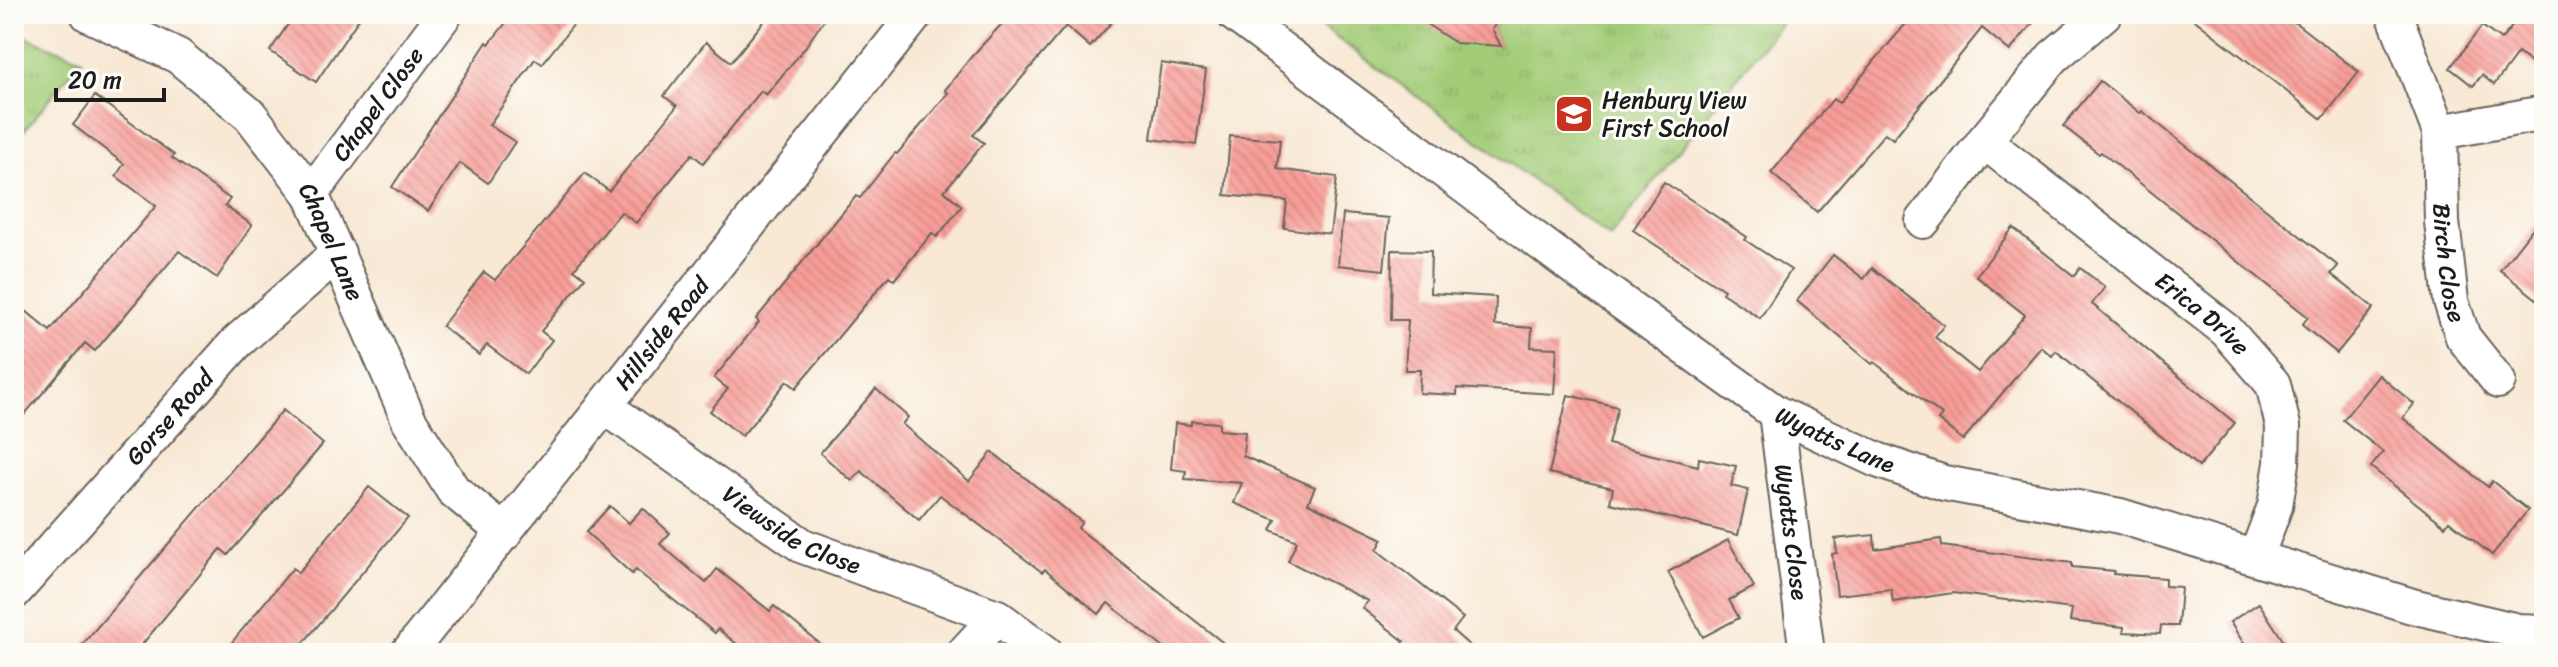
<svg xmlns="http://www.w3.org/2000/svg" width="2558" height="667" font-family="Sriracha,sans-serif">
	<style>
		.grass { fill: url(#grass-tufts); stroke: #5f744a; stroke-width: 2 }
		.building { fill: url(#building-back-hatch) }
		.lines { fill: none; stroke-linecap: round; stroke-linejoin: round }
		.street-casing { stroke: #69635c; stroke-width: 38 }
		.street { stroke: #fff; stroke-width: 34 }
		.labels { text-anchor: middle; stroke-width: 6; stroke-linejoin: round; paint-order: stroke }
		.poi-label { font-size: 24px; fill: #1c1c1c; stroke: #fdfcf7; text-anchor: start }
		.street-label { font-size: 24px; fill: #1c1c1c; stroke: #fdfcf7 }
	</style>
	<defs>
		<pattern id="grass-tufts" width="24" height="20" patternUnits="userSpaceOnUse" patternTransform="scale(2)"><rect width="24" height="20" fill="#a2cc77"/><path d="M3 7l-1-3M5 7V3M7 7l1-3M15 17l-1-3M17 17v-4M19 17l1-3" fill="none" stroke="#8baf66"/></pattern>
		<pattern id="building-back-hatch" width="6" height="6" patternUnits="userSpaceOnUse" patternTransform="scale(2)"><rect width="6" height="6" fill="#f89d98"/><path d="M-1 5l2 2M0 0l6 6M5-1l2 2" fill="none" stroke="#d48782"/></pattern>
	</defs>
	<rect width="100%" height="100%" fill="#fdfcf7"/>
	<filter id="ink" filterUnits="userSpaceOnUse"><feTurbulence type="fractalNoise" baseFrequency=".0125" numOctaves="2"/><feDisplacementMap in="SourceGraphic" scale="16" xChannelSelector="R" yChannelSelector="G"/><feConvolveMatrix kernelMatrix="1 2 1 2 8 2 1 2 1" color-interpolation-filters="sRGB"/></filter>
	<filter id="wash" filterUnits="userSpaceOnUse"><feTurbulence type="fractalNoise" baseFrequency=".006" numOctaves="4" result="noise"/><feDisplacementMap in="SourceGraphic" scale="32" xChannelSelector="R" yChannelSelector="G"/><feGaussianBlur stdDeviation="1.8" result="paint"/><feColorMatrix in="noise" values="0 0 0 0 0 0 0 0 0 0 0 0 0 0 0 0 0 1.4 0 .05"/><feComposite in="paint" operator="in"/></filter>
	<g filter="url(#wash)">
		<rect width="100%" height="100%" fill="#f8e8d4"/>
		<!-- grass -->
		<g class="grass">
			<polygon points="1313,14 1417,14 1500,46 1492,29 1503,14 1788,14 1610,237 1312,20"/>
			<polygon points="14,32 82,59 14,143"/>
		</g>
		<g id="blocks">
			<!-- building -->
			<g class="building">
				<polygon points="295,14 362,14 316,82 270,51"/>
				<polygon points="513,14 582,14 542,64 535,59 489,125 515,142 488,183 460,163 428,211 392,187 487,42 489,44"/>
				<polygon points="770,14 828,14 804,49 766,95 761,91 703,163 692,154 636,223 621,212 574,269 585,278 541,331 552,340 526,374 487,345 479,355 442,326 484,272 495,280 585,173 609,191 677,106 664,96 706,42 731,62"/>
				<polygon points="1011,14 1119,14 1090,47 1066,26 973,135 984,143 944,191 962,206 937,237 932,233 894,280 889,276 796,388 787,381 742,436 710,411 728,389 714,378 759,322 756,319 830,228 856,196 860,198 895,153 897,154 948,93 945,90 972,56"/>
				<polygon points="1411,14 1503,14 1492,29 1501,46 1456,43"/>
				<polygon points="1914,14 2040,14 2010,51 1982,28 1893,139 1885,133 1817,212 1771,173 1833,99 1839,103"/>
				<polygon points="2187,14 2284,14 2359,72 2322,119"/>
				<polygon points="2522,14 2526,14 2544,28 2544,73 2518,53 2494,85 2482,75 2473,86 2450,68 2482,26 2501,40"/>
				<polygon points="1161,63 1206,70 1196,145 1151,139"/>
				<polygon points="2100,81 2140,113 2142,111 2338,266 2331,274 2374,308 2337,353 2302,325 2308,317 2101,152 2099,154 2063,126"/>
				<polygon points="95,96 174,155 172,158 230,199 225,206 252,225 217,278 179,251 95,351 85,343 14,427 14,301 50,331 156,206 116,176 124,164 73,125"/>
				<polygon points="1230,136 1280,140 1277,169 1337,177 1330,234 1284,228 1287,201 1225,195"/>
				<polygon points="1664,182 1747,237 1745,240 1791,270 1760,318 1722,293 1724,290 1633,230"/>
				<polygon points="1343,214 1389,218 1384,270 1338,265"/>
				<polygon points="2544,214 2544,305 2500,270"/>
				<polygon points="2013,228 2074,276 2080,268 2105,287 2092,304 2235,423 2199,467 2056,351 2052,356 2041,347 1963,440 1938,420 1942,415 1874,362 1872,364 1797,301 1833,255 1864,279 1872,268 1944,325 1935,337 1978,372 2025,315 1976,276"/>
				<polygon points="1392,250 1431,251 1430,293 1496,297 1495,325 1532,328 1531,347 1557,348 1554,394 1457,388 1457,395 1419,393 1420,370 1405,370 1408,320 1391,320"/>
				<polygon points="2379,375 2414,404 2403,418 2488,487 2492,481 2528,510 2492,555 2449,521 2445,526 2371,467 2383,452 2343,420"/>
				<polygon points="876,389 908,417 902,424 969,481 992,452 1082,522 1078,528 1236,653 1170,653 1108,603 1099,614 1045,569 1042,572 940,495 919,520 861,471 852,481 820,453"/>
				<polygon points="1568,395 1618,407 1608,444 1698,466 1699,458 1736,466 1731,486 1748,490 1738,535 1610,503 1613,488 1549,473"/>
				<polygon points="283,410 323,444 265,512 228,555 221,549 135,653 75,653"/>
				<polygon points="1191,421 1219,423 1219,430 1245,432 1243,456 1315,487 1308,503 1383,539 1377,550 1463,618 1453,631 1478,653 1395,653 1404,641 1362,608 1368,601 1288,561 1297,541 1271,530 1276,520 1234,503 1242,483 1185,479 1186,471 1171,469 1175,423 1191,425"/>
				<polygon points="369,487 408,518 295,653 223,653 293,568 298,573"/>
				<polygon points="610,506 629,523 643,508 670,533 660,544 706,583 717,569 770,611 774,606 831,653 748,653 718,629 715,633 636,570 632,574 586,532"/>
				<polygon points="1874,535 1875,549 1941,539 1942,546 2072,563 2072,567 2114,571 2113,574 2165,578 2165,586 2181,587 2178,626 2161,626 2160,634 2124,632 2124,627 2070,621 2072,609 1953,593 1893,602 1891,589 1837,595 1832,554 1837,553 1835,539"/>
				<polygon points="1728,540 1754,587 1729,600 1739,618 1703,637 1668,572"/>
				<polygon points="2259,603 2291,653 2250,653 2230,622"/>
			</g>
		</g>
	</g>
	<g filter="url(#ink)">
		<use href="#blocks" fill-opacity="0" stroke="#69635c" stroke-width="2"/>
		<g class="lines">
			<!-- street casing -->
			<g class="street-casing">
				<g id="street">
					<path id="s1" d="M88,14L178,56L250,115L311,194L409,420L453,490L505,533"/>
					<path id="s2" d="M1234,14L1581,273L1776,413L1877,460L1944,483L2120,516L2412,606L2518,631L2544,632"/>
					<path id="s3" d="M2104,14L2053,57L1984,141L2226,330L2273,384L2283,426L2282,463L2275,506L2256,557"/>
					<path id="s4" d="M2394,14L2440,132L2442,222L2451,301L2463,337L2498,381"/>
					<polyline points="2440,132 2544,113"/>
					<path id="s5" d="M311,194L445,14"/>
					<polyline points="1923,221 1984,141"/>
					<path id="s6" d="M604,406L803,546L997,617L1046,653"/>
					<path id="s7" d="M1776,413L1807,653"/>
					<path id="s8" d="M14,592L237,342L338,253"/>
					<path id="s9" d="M408,653L916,14"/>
					<polyline points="964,653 997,617"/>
				</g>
			</g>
			<!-- street -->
			<use href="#street" class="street"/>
		</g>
	</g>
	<!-- icons -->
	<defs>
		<g id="school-square" transform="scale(2)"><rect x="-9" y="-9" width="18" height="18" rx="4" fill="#c8321e" stroke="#fdfcf7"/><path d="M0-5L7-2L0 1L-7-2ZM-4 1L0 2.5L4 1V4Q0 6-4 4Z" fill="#fff"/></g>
	</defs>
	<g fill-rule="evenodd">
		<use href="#school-square" x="1574" y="114"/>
	</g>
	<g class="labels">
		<!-- poi labels -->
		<g class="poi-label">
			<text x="1602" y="108">Henbury View<tspan x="1602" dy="28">First School</tspan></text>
		</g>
		<!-- street labels -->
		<g class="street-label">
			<text dy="8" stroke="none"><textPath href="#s5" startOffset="112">Chapel Close</textPath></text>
			<text dy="8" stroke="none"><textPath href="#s1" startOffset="344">Chapel Lane</textPath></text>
			<text dy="8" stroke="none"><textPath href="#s4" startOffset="258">Birch Close</textPath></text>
			<text dy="8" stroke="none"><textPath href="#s3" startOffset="454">Erica Drive</textPath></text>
			<text dy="8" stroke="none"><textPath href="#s9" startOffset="408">Hillside Road</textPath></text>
			<text dy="8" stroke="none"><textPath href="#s8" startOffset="234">Gorse Road</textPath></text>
			<text dy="8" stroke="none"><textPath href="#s2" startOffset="738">Wyatts Lane</textPath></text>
			<text dy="8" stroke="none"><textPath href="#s6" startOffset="226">Viewside Close</textPath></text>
			<text dy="8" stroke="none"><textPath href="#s7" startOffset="120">Wyatts Close</textPath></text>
		</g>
	</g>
	<!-- margin -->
	<rect width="2558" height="667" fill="none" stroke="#fdfcf7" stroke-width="48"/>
	<!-- scale -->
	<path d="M56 88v12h108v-12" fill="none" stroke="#1c1c1c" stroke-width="4"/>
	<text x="68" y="88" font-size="24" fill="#1c1c1c" stroke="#fdfcf7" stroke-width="6" paint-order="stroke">20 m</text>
</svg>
